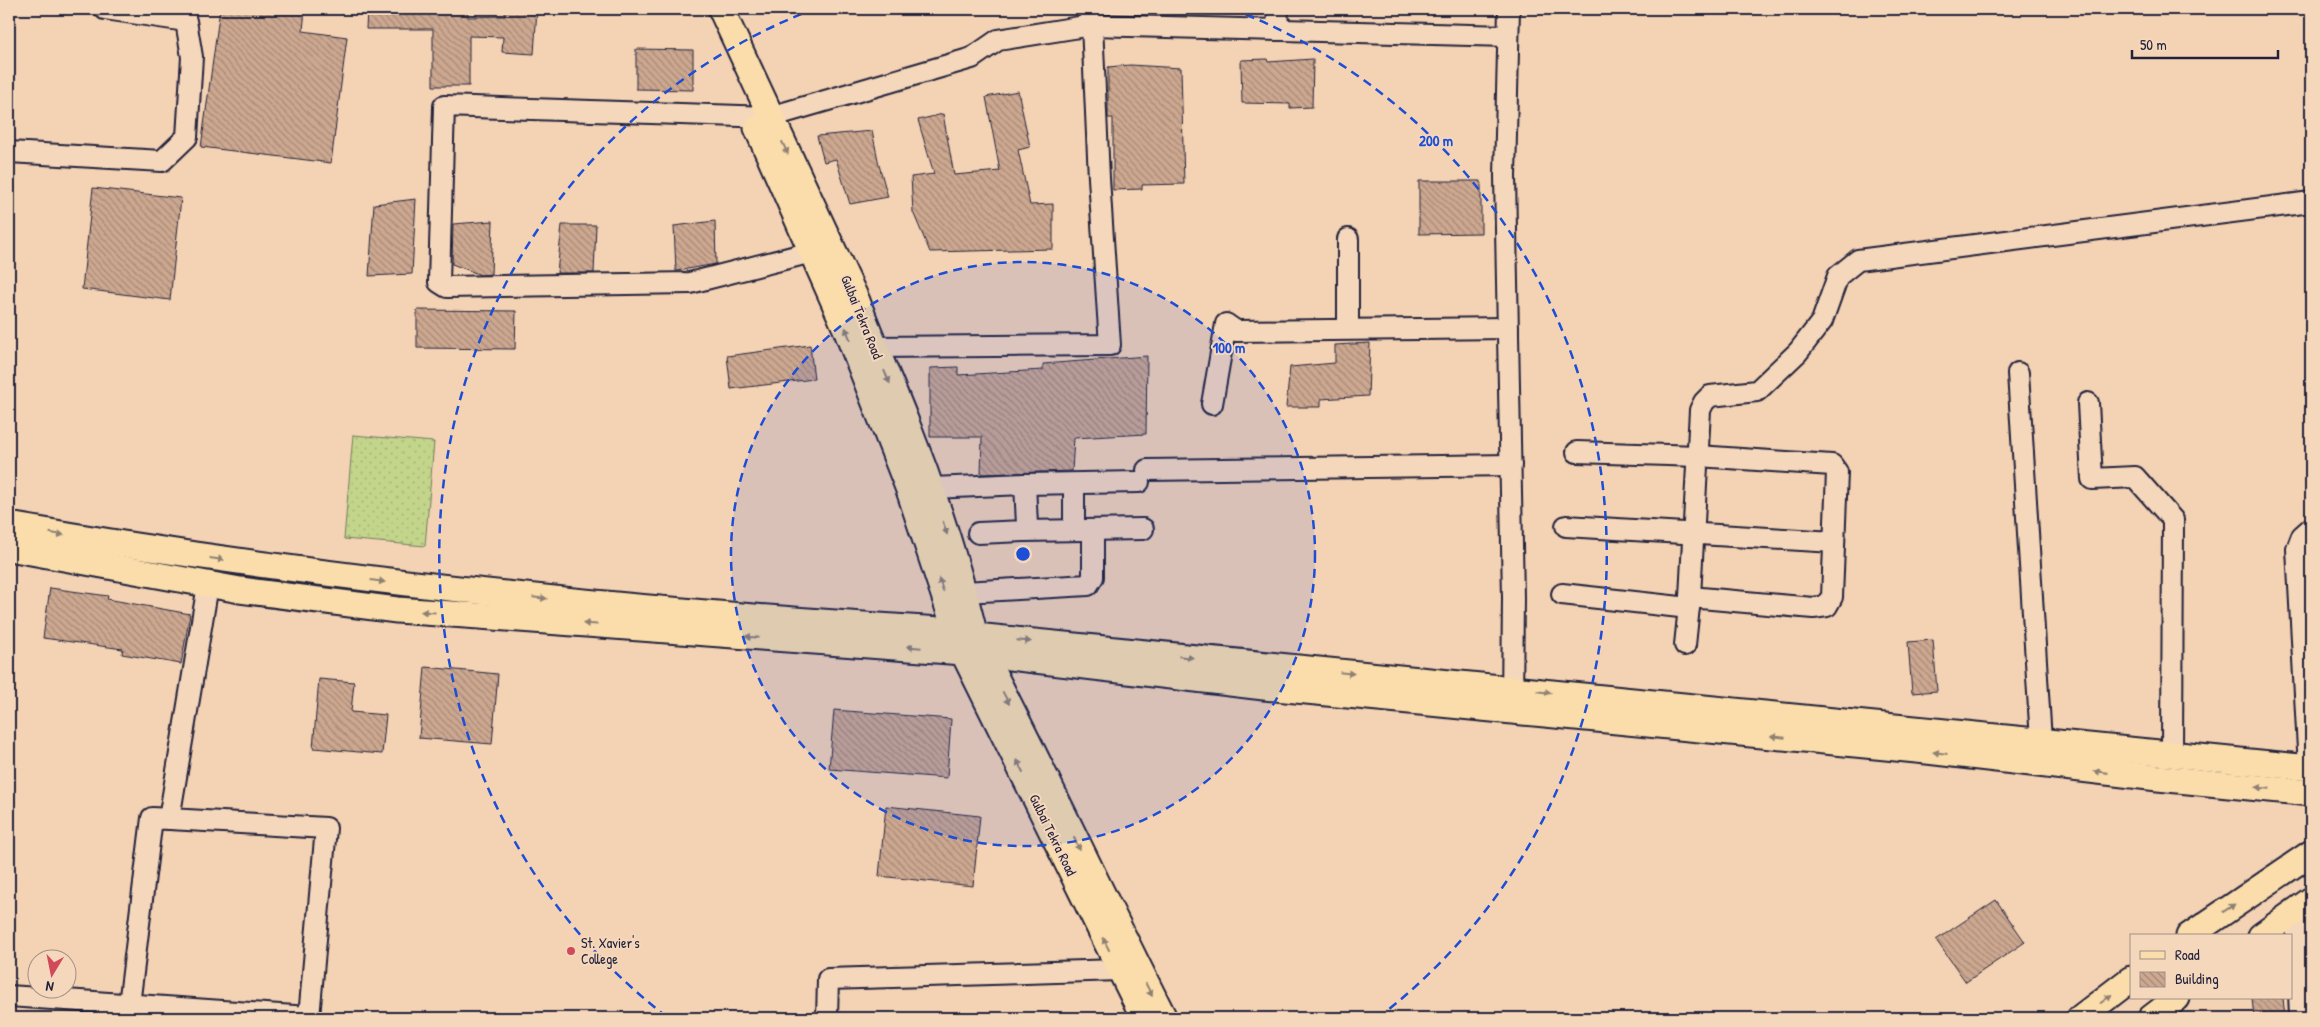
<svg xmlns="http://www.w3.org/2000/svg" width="2320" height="1027" font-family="'Patrick Hand',sans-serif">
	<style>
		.grass { fill: url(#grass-dots); stroke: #727c62 }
		.building { fill: url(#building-back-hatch); stroke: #22223b }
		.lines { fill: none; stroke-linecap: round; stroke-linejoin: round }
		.minor-casing { stroke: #22223b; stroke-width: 24 }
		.major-casing { stroke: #22223b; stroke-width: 29 }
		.minor { stroke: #f5d7bb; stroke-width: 20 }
		.major { stroke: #faddab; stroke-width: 25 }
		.oneway { fill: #8e8073 }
		.ring { fill: none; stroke: #1d4ed8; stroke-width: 2.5; stroke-dasharray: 9 6 }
		.poi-dot { fill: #d1495b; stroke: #f5d7bb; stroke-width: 2 }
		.labels { text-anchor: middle; stroke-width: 4; stroke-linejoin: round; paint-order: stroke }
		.street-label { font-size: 14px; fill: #22223b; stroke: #f5d7bb }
		.poi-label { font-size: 14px; fill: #22223b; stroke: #f5d7bb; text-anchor: start }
		.centre { fill: #1d4ed8; stroke: #f5d7bb; stroke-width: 2.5 }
		.ring-label { font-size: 15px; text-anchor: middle; font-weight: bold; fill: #1d4ed8; stroke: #f5d7bb; stroke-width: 4; stroke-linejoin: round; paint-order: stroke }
	</style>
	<defs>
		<pattern id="grass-dots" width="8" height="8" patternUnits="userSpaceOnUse" patternTransform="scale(1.25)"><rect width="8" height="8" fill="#c3d58a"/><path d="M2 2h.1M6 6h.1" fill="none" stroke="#a7b778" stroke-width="1.8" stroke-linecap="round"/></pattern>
		<pattern id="building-back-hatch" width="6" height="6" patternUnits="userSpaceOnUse" patternTransform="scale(1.25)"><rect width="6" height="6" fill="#cda890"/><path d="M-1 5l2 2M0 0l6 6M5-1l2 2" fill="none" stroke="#a68877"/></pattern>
	</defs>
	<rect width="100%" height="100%" fill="#f4d2b4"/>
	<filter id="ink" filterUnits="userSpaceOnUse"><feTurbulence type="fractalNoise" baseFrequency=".02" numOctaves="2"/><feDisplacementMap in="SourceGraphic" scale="10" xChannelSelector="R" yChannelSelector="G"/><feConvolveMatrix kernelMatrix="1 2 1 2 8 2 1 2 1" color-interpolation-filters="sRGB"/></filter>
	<g filter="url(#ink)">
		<!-- grass -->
		<polygon class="grass" points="353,435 434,442 425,546 344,539"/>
		<!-- building -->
		<g class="building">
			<polygon points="220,9 305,9 303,31 347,37 331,163 201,147"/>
			<polygon points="367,9 468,9 468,17 505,16 505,9 537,9 534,54 502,52 503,37 469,36 469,86 433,86 433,29 366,29"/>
			<polygon points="636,49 693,50 693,90 636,89"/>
			<polygon points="1267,59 1268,62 1313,59 1312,107 1290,108 1290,104 1242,103 1241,60"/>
			<polygon points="1130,65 1181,68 1184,184 1142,185 1142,189 1113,190 1113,118 1108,118 1108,67"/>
			<polygon points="1018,91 1030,147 1018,150 1030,205 1053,204 1053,249 930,252 913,212 911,177 934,174 918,120 943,114 954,175 1000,171 986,97"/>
			<polygon points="872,131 879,165 888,197 850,204 836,159 824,162 817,136"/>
			<polygon points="1419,181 1481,181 1481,233 1419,234"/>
			<polygon points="93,188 181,198 170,300 82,289"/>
			<polygon points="416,199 412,274 369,276 374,204"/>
			<polygon points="493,221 491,274 481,275 452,264 453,224"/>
			<polygon points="715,221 716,264 676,271 674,226"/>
			<polygon points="562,225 596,225 594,273 557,273"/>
			<polygon points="417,310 516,311 515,349 417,348"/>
			<polygon points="1370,343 1368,396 1321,399 1321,407 1286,407 1290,367 1335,363 1335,345"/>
			<polygon points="810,345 814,379 731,389 727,356"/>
			<polygon points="1147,356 1146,434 1074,438 1072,471 981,474 982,437 930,437 930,368 958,367 958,375 1043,370 1043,364"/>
			<polygon points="50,588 108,596 107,599 190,614 181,664 122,654 123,649 43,638"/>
			<polygon points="1933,640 1937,691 1912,693 1908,642"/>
			<polygon points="425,667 498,674 492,744 419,738"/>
			<polygon points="319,679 354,682 351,712 386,715 382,754 313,748"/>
			<polygon points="834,710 951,719 947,778 829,769"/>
			<polygon points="886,806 980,816 973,886 879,876"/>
			<polygon points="1996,900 2025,942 1966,982 1936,940"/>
			<polygon points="2252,998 2283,998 2285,1018 2254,1018"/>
		</g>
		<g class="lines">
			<!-- minor casing -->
			<g class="minor-casing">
				<g id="minor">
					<polyline points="1509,9 1505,176 1513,598 1512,704"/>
					<polyline points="1277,30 1278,9"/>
					<polyline points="9,152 162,161 187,137 192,57 186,21 105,9"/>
					<polyline points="812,252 690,283 447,287 439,282 444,106 770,117 972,58 998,40 1092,25 1508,36"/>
					<polyline points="1348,329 1348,239"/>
					<polyline points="874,347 1110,345 1099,178 1092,25 1089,9"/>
					<polyline points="2018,373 2041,741"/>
					<polyline points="2088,403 2092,479 2135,477 2173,520 2172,754"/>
					<polyline points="1212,404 1226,324 1236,331 1508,328"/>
					<polyline points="1577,452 1698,456 1832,465 1837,472 1832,597 1827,606 1813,608 1690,597"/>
					<polyline points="1147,470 1511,465"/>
					<polyline points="1074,484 1074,530"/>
					<polyline points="932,488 1025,484 1139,482"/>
					<polyline points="1566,526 1834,542"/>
					<polyline points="1024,531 1143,529"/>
					<polyline points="978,533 1024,531 1027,525 1025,484"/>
					<polyline points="964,592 1088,585 1093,577 1093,530"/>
					<polyline points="1562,594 1689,608"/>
					<polyline points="1685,645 1690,597 1700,410 1704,402 1710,396 1757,391 1798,352 1822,321 1838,276 1858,260 2311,202"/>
					<polyline points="2309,768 2297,549 2302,536 2311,528"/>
					<polyline points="169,819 208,585"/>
					<polyline points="2296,911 2300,1018"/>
					<polyline points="9,996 309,1017 326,828 152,818 129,1005"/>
					<polyline points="827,1018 828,979 1119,970"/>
				</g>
			</g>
			<!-- major casing -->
			<g class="major-casing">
				<g id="major">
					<path d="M721,9L857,301C872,342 890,381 906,422C934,492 957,563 975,636L2311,768"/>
					<path d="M9,525C322,580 638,612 956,631L909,490L846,329L757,128"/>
					<polyline points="9,548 240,590 397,610 963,652 1144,1018"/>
					<polyline points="2189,936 2311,853"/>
					<polyline points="2261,936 2311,900"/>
					<path d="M1164,1018C1104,900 1048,779 987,661L975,636L956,631L963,652L984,654L1264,687L1927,751L2158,778L2311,793"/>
					<polyline points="2080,1018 2131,979"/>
					<polyline points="2151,1018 2177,998"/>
				</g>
			</g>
			<!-- minor -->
			<use href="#minor" class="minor"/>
			<!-- major -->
			<use href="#major" class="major"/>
		</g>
		<!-- one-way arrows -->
		<defs><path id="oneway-solid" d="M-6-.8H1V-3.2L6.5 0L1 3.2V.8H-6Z" transform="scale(1.25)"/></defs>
		<g class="oneway">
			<use href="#oneway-solid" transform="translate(785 148) rotate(65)"/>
			<use href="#oneway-solid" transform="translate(848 334) rotate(-112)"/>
			<use href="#oneway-solid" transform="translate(887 377) rotate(66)"/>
			<use href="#oneway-solid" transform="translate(945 528) rotate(72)"/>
			<use href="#oneway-solid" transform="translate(57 534) rotate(9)"/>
			<use href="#oneway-solid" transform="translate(217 559) rotate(8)"/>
			<use href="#oneway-solid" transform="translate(378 581) rotate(8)"/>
			<use href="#oneway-solid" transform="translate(941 585) rotate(-108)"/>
			<use href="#oneway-solid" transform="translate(540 598) rotate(6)"/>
			<use href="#oneway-solid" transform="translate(428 612) rotate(-176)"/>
			<use href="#oneway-solid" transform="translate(590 624) rotate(-176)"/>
			<use href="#oneway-solid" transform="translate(752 637) rotate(-175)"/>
			<use href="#oneway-solid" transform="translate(1024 641) rotate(5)"/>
			<use href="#oneway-solid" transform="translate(914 647) rotate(-175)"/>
			<use href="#oneway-solid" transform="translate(1186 657) rotate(6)"/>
			<use href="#oneway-solid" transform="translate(1347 673) rotate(6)"/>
			<use href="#oneway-solid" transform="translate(1544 692) rotate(6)"/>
			<use href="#oneway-solid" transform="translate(1006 698) rotate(62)"/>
			<use href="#oneway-solid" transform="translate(1778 737) rotate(-174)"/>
			<use href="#oneway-solid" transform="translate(1940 753) rotate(-173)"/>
			<use href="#oneway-solid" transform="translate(1020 766) rotate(-116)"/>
			<use href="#oneway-solid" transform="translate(2101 772) rotate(-173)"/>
			<use href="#oneway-solid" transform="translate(2263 788) rotate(-175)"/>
			<use href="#oneway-solid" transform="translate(1077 844) rotate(64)"/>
			<use href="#oneway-solid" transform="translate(2229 908) rotate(-34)"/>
			<use href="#oneway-solid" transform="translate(1106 944) rotate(-117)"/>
			<use href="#oneway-solid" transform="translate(1149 990) rotate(63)"/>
			<use href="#oneway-solid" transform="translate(2106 999) rotate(-37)"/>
		</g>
	</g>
	<!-- distance rings -->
	<circle cx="1023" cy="554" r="292" fill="#1d4ed8" fill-opacity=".12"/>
	<g class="ring">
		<circle cx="1023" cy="554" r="292"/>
		<path d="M667 1017A584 584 0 0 1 814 9M1232 9A584 584 0 0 1 1379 1017"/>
	</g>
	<!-- markers -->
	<circle class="poi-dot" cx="571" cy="951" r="5"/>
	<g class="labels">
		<!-- street labels -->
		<g class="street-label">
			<text transform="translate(862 317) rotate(68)" y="5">Gulbai Tekra Road</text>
			<text transform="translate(1053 835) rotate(64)" y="5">Gulbai Tekra Road</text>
		</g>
		<!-- poi labels -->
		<g class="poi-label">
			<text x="581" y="948">St. Xavier's<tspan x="581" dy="16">College</tspan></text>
		</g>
	</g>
	<circle cx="1023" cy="554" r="8" class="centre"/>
	<g class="ring-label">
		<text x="1436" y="146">200 m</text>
		<text x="1229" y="353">100 m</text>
	</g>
	<!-- margin -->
	<rect width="2320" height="1027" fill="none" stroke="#f5d7bb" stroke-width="30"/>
	<rect x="15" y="15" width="2290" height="997" fill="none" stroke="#22223b" stroke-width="2" filter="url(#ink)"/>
	<!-- legend -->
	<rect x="2130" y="934" width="162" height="65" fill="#f5d7bb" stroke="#a18f88"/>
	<rect x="2140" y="951" width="25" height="8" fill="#faddab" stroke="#a18f88"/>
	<text x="2175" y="960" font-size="15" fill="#22223b">Road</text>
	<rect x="2140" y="972" width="25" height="15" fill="url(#building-back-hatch)" stroke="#a18f88"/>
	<text x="2175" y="984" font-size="15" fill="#22223b">Building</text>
	<!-- north arrow -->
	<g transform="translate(52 974) rotate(190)"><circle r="24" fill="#f5d7bb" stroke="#a18f88"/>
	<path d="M0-4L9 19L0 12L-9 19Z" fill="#d1495b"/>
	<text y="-8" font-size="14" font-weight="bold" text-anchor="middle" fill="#22223b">N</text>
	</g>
	<!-- scale -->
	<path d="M2132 50v8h146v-8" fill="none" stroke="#22223b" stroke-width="2.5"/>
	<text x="2140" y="50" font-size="15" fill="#22223b" stroke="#f5d7bb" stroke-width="4" paint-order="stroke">50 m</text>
</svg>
